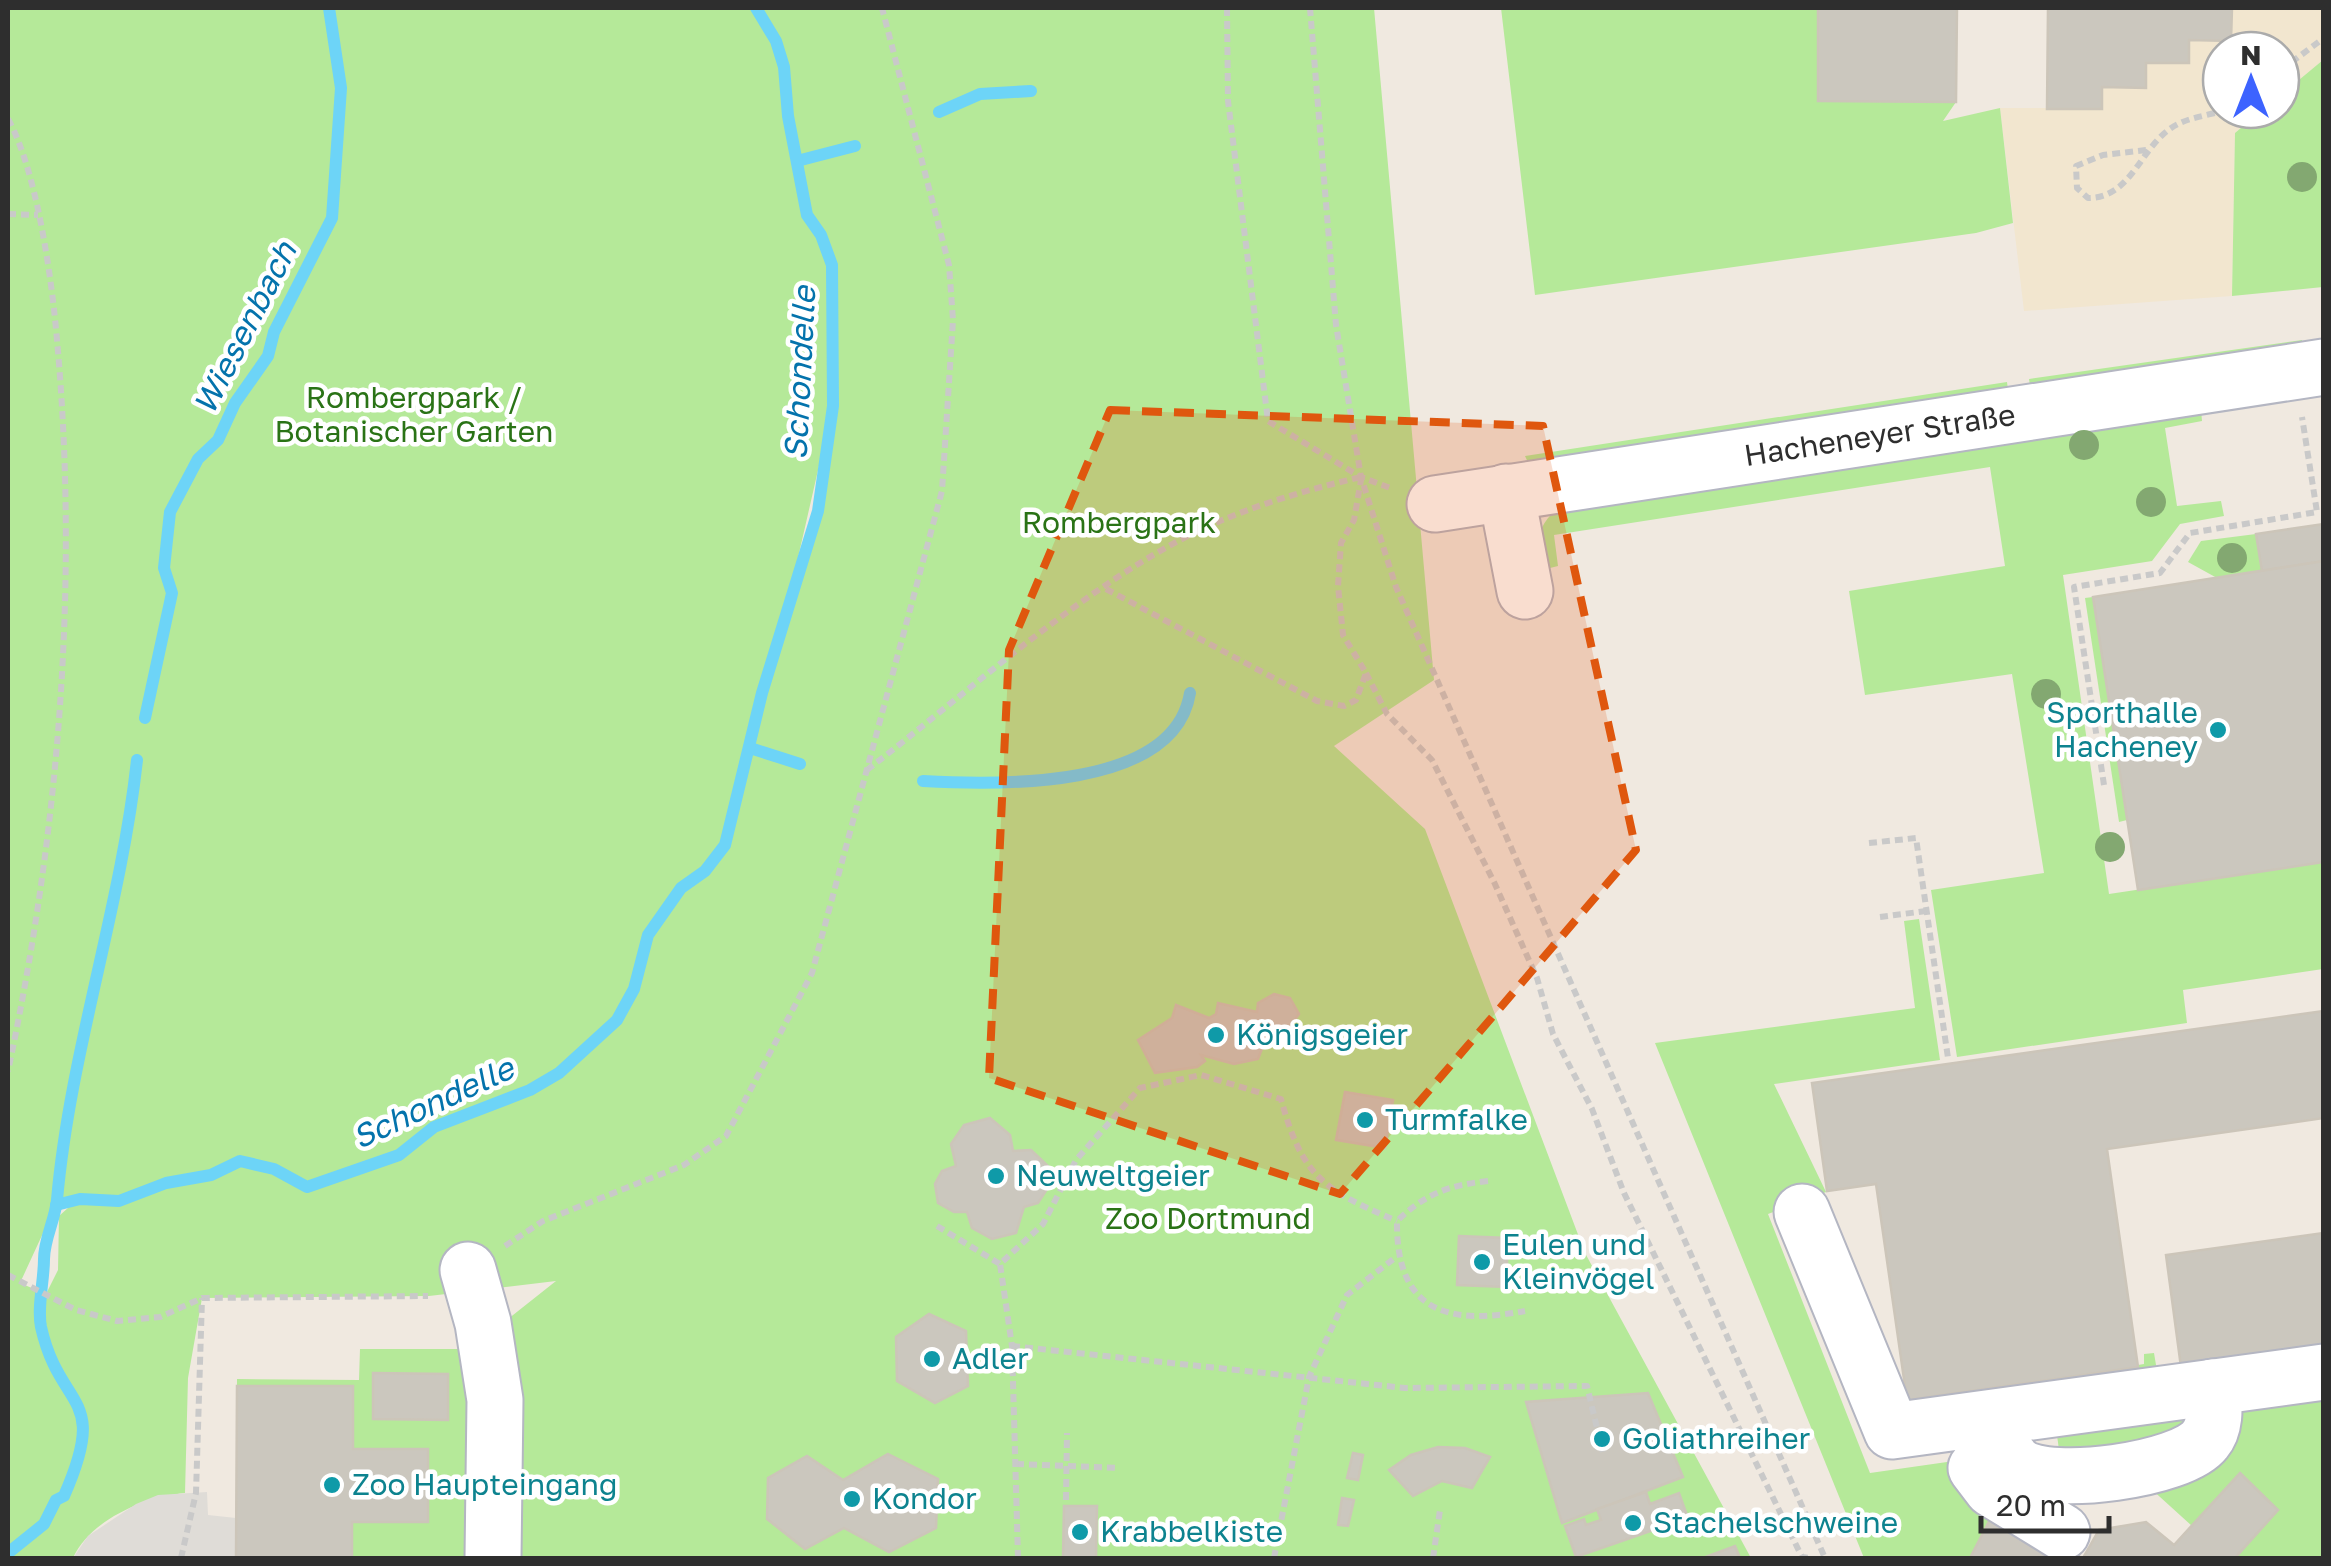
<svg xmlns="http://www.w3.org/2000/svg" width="2331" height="1566" font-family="'Golos Text',sans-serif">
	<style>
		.education { fill: #f2e6cf }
		.green { fill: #b5e999; fill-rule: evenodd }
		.plaza { fill: #dfdcd7 }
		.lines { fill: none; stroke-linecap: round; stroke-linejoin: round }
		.stream { stroke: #6dd4f7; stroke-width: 12 }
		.building { fill: #cbc7be; stroke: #ccc5b9; stroke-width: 2.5 }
		.minor-casing { stroke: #b4b6c2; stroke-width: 59 }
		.path { stroke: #c9c9c9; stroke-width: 6; stroke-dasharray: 8 5; stroke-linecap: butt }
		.minor { stroke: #fff; stroke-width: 55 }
		.tree { fill: #83a871 }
		.marked { fill: #df570e; fill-opacity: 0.2; stroke: #df570e; stroke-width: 8; stroke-dasharray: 20 12; stroke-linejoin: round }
		.culture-dot { fill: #0f9aa8; stroke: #fff; stroke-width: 4 }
		.labels { text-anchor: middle; stroke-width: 9; stroke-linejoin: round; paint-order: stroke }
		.park-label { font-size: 30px; fill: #2a7316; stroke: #fff }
		.street-label { font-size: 30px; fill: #2e2e2e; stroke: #fff }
		.culture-label { font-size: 30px; fill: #0d838f; stroke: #fff; text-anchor: start }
		.water-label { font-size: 32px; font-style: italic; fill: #0473ac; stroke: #fff }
	</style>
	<rect width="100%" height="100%" fill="#f0e9e0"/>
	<!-- education -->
	<polygon class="education" points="2048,8 2323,8 2323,60 2281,95 2281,50 2221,50 2221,110 2262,110 2235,133 2232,296 2024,311 2000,108 2047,108"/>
	<!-- green -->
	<g class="green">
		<path d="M8,8H1374L1434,680L1334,746L1425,829L1585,1253L1751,1558H236L237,1379L359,1380L360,1349H470L556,1281L429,1296L202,1298L188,1378L185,1493C145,1497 91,1519 73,1558H8ZM830,421L818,511L787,606L829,422ZM78,1199L59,1216L58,1270L46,1294L20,1283L56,1205Z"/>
		<polygon points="1501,8 1957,8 1956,102 1943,121 2000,108 2013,223 1976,233 1535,295"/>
		<polygon points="2323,60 2323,287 2232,296 2235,133 2262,110 2281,110 2281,95"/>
		<polygon points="2302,340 2305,354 2031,392 2029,379"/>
		<polygon points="2007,382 2009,397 1532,471 1525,456"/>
		<path d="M2201,410L2202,421L2165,428L2177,506L2221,501L2224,516L2180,524L2152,561L2063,575L2109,894L2323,862V969L2183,990L2187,1023L1957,1057L1931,890L2044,873L2012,674L1865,695L1849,591L2005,566L1990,467L1554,535L1558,566L1550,568L1538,556C1537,535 1541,523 1557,509Z"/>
		<polygon points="2256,534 2262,571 2217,578 2188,562 2201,541"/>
		<polygon points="2093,597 2127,820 2119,822 2085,598"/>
		<polygon points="1919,919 1940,1060 1774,1084 1826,1192 1768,1214 1870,1473 1961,1460 1997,1506 1970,1558 1864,1558 1655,1043 1915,1008 1904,921"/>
		<polygon points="2154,1353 2158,1377 2027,1391 2026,1383 2144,1364 2144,1354"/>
		<polygon points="2323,1398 2323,1558 2235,1558 2278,1510 2240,1474 2192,1526 2149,1487 2228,1411"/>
		<polygon points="2196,1415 2193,1430 2060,1458 2057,1435"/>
	</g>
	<!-- plaza -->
	<polygon class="plaza" points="207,1492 208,1515 236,1518 236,1558 73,1558 88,1536 136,1504 158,1495"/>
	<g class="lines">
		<!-- stream -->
		<g class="stream">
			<polyline points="939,112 980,94 1031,91"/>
			<polyline points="797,161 855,146"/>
			<polyline points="145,718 172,593 164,568 170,512 198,459 218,440 235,403 268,356 274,332 332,218 341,88 329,8"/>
			<polyline points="750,748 800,764"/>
			<path d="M923,781C996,785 1174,791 1190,693"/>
			<polyline points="56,1205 80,1199 119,1201 166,1183 211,1175 240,1161 274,1169 307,1187 399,1155 434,1127 530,1090 559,1073 617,1020 634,989 648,935 681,888 705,871 725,845 762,693 818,511 833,406 832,265 821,235 807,215 788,116 784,67 776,41 756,8"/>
			<path d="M8,1553L44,1524L56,1500L64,1496C110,1392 60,1412 41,1327C37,1307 44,1281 44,1259C44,1239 55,1220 57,1200C70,1052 121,908 137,760"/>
		</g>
	</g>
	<!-- building -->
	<g class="building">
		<polygon points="1818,8 1957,8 1956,102 1818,101"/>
		<polygon points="2048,8 2232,8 2231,41 2189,40 2189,63 2146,63 2146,88 2102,87 2102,109 2047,109"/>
		<polygon points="2324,524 2324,561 2262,571 2256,534"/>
		<polygon points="2324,561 2324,862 2138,890 2093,597"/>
		<polygon points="1274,994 1290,998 1299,1014 1278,1043 1265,1041 1258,1059 1234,1064 1201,1055 1205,1061 1197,1067 1155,1073 1138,1040 1172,1018 1176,1005 1209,1018 1216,1014 1218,1003 1257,1012 1258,1003"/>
		<polygon points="2324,1011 2324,1118 2107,1149 2138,1367 1907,1400 1876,1184 1827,1191 1812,1083"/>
		<polygon points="1345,1092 1393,1100 1385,1148 1336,1140"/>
		<polygon points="990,1118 1010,1135 1013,1151 1031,1150 1050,1168 1053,1180 1038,1203 1024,1207 1016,1233 992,1239 972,1228 967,1212 954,1212 938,1203 935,1184 942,1171 956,1166 951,1144 964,1125"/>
		<polygon points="2324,1233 2324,1347 2181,1367 2166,1255"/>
		<polygon points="1459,1236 1508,1238 1506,1287 1457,1285"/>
		<polygon points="929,1314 966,1331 968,1386 935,1403 897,1381 896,1337"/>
		<polygon points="373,1373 448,1374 448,1420 373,1419"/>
		<polygon points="237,1386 353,1386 353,1449 428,1449 428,1522 352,1522 352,1558 236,1558"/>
		<polygon points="1648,1393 1683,1477 1562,1523 1526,1402"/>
		<polygon points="1438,1447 1465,1448 1490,1457 1472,1488 1442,1481 1413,1496 1389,1470 1411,1455"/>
		<polygon points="1353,1453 1363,1455 1358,1480 1347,1478"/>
		<polygon points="888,1454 938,1479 936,1528 889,1552 844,1528 805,1549 767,1519 768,1478 807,1456 843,1480"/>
		<polygon points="2240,1473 2278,1510 2235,1558 2083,1558 2099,1530 2146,1522 2174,1545"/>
		<polygon points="1646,1492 1650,1504 1679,1493 1688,1518 1576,1557 1565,1526 1584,1519 1586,1525 1601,1520 1597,1509"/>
		<polygon points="1342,1498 1354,1500 1348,1526 1338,1525"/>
		<polygon points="1064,1506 1097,1506 1096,1558 1063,1558"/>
		<polygon points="1995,1510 2082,1558 1970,1558"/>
		<polygon points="1735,1546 1740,1558 1703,1558"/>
	</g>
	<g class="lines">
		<!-- minor casing -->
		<g class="minor-casing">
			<g id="minor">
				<polyline points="1506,492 1525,591"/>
				<path id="s1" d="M1435,504L2324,367"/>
				<polyline points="1802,1212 1892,1431 2324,1372"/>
				<polyline points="468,1270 483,1323 495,1400 493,1558"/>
				<path d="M1999,1417C2001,1435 2002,1454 2019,1466C2050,1488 2182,1470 2205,1440C2217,1426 2214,1404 2213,1387"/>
				<polyline points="1976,1468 1992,1489 2062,1532"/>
			</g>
		</g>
		<!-- path -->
		<g class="path">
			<polyline points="1227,8 1228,101 1268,421 1361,477 1393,489"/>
			<polyline points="1310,8 1336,325 1361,477 1396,587 1825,1558"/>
			<polyline points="2281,70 2324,38"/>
			<path d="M8,119C37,171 52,280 57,340C79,584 59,832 8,1071"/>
			<path d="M2146,150L2103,155L2076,166L2077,188L2088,198C2134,198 2140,143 2178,124C2192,117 2210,115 2225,110"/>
			<polyline points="8,214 38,215"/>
			<polyline points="1106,589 1317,701 1344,706 1356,700 1366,673 1343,635 1338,586 1341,543 1354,520 1361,480"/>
			<polyline points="1366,673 1387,714 1432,760 1494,882 1537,978 1553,1034 1592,1109 1624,1193 1802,1557 1811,1558"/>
			<path d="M867,770C967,693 1089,582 1202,529C1254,505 1306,490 1361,477"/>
			<polyline points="2104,785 2074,587 2160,573 2190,533 2317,512 2302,417"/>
			<polyline points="1869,843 1916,838 1948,1058"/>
			<polyline points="1880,917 1926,911"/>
			<path d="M1488,1181C1449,1185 1425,1194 1397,1221C1396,1310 1445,1326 1525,1311"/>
			<polyline points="937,1226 1000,1264"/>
			<polyline points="505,1246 543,1221 684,1165 726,1136 812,973 942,491 953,320 949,265 882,8"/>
			<polyline points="8,1275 76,1310 117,1321 160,1317 202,1298 428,1296"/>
			<polyline points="1012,1346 1405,1388 1587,1386 1603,1453"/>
			<polyline points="1016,1464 1119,1468"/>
			<polyline points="1066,1500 1067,1433"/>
			<polyline points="181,1558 196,1493 202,1298"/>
			<path d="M1018,1558L1012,1346L1000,1264L1043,1224L1076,1160L1140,1088L1201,1075L1281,1099C1302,1177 1324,1190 1397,1221"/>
			<polyline points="1274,1558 1309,1377 1347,1295 1396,1257"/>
			<polyline points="1433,1558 1440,1510"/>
		</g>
		<!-- minor -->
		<use href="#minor" class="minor"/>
	</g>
	<!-- trees -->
	<g class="tree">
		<circle cx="2302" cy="177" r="15"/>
		<circle cx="2084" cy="445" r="15"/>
		<circle cx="2151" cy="502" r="15"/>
		<circle cx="2232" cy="558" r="15"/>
		<circle cx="2046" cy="694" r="15"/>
		<circle cx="2110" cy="847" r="15"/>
	</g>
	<!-- marked area -->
	<path class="marked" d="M1110,410L1543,426L1636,850L1340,1194L989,1078L1009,650Z"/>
	<!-- markers -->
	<g class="culture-dot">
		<circle cx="2218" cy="730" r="10"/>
		<circle cx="1216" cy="1035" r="10"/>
		<circle cx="1365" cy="1120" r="10"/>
		<circle cx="996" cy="1176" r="10"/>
		<circle cx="1482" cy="1262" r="10"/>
		<circle cx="932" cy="1359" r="10"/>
		<circle cx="1602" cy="1439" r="10"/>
		<circle cx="332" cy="1485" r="10"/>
		<circle cx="852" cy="1499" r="10"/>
		<circle cx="1633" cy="1523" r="10"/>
		<circle cx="1080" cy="1532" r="10"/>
	</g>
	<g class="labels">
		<!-- park labels -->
		<g class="park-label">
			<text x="414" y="408">Rombergpark /<tspan x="414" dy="34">Botanischer Garten</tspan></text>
			<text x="1119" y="533">Rombergpark</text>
			<text x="1208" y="1229">Zoo Dortmund</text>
		</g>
		<!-- street labels -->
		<g class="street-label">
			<text dy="10" stroke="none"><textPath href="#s1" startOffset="450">Hacheneyer Straße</textPath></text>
		</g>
		<!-- culture labels -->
		<g class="culture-label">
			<text x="2198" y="723" text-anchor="end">Sporthalle<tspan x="2198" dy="34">Hacheney</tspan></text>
			<text x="1236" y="1045">Königsgeier</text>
			<text x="1385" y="1130">Turmfalke</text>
			<text x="1016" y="1186">Neuweltgeier</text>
			<text x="1502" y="1255">Eulen und<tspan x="1502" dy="34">Kleinvögel</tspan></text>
			<text x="952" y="1369">Adler</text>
			<text x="1622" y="1449">Goliathreiher</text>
			<text x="352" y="1495">Zoo Haupteingang</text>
			<text x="872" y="1509">Kondor</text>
			<text x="1653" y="1533">Stachelschweine</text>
			<text x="1100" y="1542">Krabbelkiste</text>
		</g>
		<!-- water labels -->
		<g class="water-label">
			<text transform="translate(245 328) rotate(-63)" y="11">Wiesenbach</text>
			<text transform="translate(800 373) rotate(-87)" y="11">Schondelle</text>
			<text transform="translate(433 1103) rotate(-25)" y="11">Schondelle</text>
		</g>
	</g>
	<!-- border -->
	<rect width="2331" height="1566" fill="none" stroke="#2e2e2e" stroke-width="20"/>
	<!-- north arrow -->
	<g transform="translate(2251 80)"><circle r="48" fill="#ffffff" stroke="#ababab" stroke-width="2.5"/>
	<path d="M0-8L18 38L0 25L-18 38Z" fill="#3d63ff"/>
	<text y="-15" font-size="28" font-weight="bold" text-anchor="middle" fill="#2e2e2e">N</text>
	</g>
	<!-- scale -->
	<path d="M1981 1516v15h128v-15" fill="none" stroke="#2e2e2e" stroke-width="5"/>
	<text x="1996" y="1516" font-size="30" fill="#2e2e2e" stroke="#ffffff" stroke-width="8" paint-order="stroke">20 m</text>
</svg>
